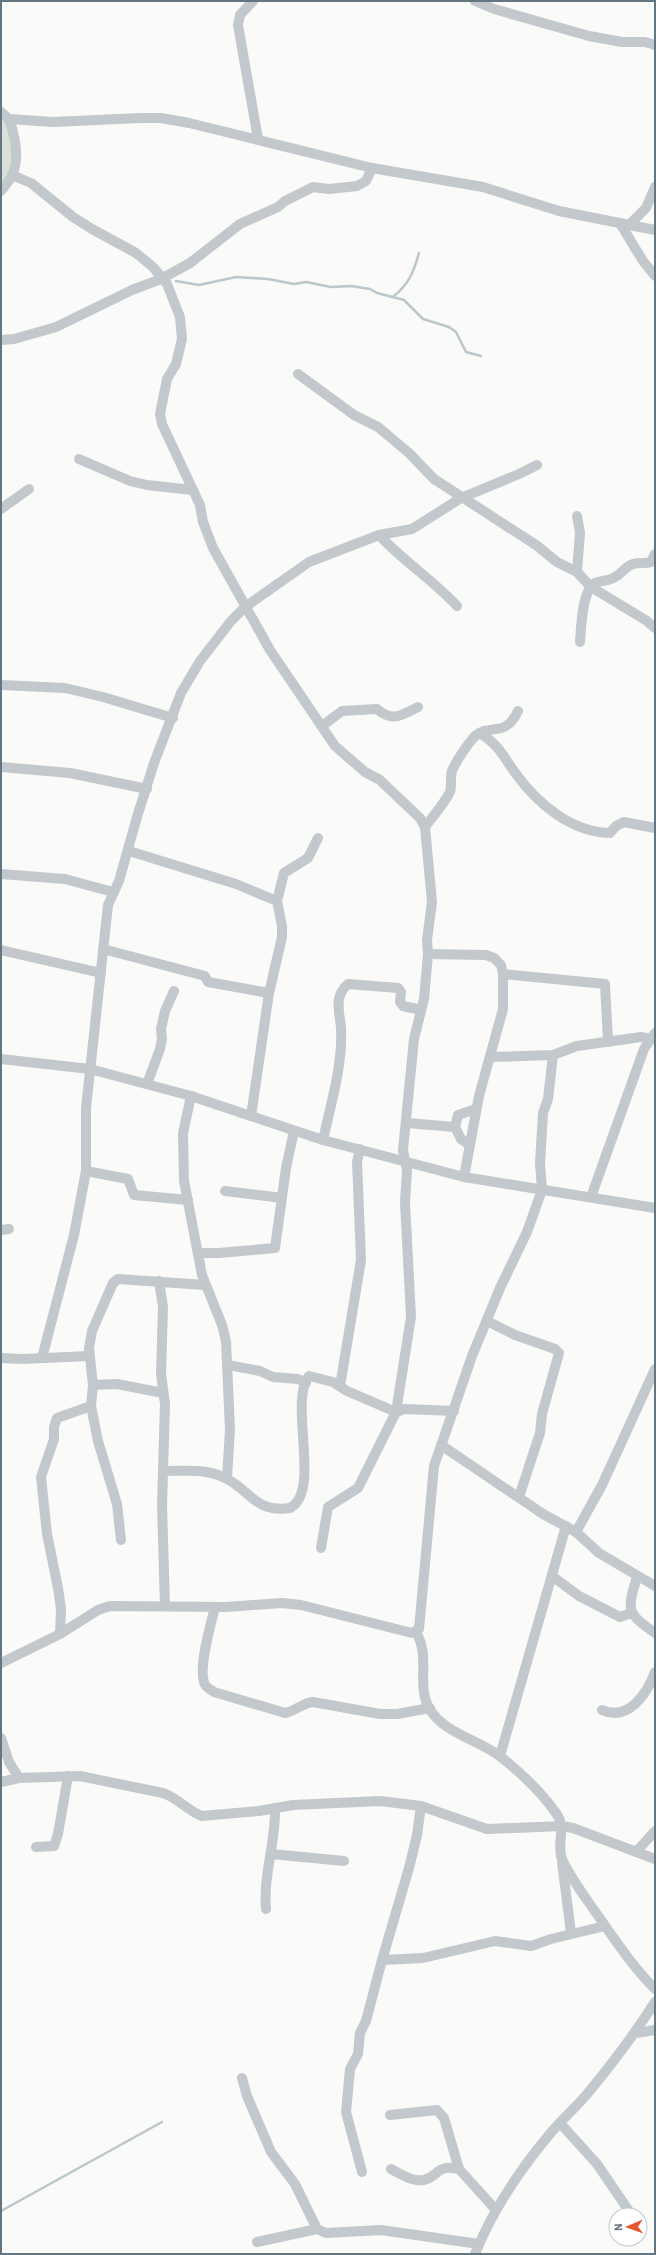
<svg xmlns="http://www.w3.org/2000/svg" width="656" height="2255" font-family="Barlow,sans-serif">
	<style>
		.green { fill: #dadfd7 }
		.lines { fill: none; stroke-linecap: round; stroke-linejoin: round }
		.stream { stroke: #bbc7cb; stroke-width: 2.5 }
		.minor { stroke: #c3c8cc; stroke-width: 10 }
	</style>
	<rect width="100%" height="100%" fill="#fafaf8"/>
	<!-- green -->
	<path class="green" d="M1,117L5,119C12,146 16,161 1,186Z"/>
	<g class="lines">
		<!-- stream -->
		<g class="stream">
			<polyline points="176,281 199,285 236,277 268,279 294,284 306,282 331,287 351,286 370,289 377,293 404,300 423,319 449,327 456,332 466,352 481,356"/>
			<path d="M394,296C409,284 414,271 419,253"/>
			<polyline points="1,2211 162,2122"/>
		</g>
		<!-- minor -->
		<g class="minor">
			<polyline points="253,1 240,15 238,25 258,139"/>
			<polyline points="475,1 494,9 589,36 622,42 645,42 655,45"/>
			<polyline points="1,112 9,119 53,122 141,118 161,118 189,123 372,168 483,187 559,211 655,230"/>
			<path d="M12,175L31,183L73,217L92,229L136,253L153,267L167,284L180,317L182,339L176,364L167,379L160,414L162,424L200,505L203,522L213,548L270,650L335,746L365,772L380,780L420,818L425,827L432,902L427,940L428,954L424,999L414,1039L403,1150L407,1170L405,1202L411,1317L396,1412L347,1391L333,1382L309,1376C288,1402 322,1491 290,1508C254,1513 251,1490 225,1478C207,1468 184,1471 164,1471"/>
			<path d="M1,191C4,186 10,181 12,175C20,158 15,136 9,119"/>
			<polyline points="621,225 643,261 655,276"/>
			<polyline points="628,226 646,208 655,187"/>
			<polyline points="1,340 14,339 56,327 132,290 161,279 190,263 240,224 278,207 285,201 313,187 329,189 357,186 366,181 372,168"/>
			<polyline points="298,374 354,415 378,427 409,453 434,479 536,545 557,562 577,572 591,587 647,621 655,628"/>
			<polyline points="79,459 130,481 147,485 193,490"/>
			<polyline points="1,509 29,489"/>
			<path d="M379,535C403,561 433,580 457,606"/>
			<polyline points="577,572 580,533 577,516"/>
			<path d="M580,642C581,628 582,590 595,583C600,581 607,581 613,578C621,575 624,567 633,564C639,562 645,564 651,562L655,554"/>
			<polyline points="1,685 65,688 103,697 173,718"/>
			<path d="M322,726L342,711L377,709C392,722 401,716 418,707"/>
			<path d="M480,733C501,747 502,755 516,774C538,804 571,832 610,833L616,826L624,822L655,828"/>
			<polyline points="1,767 70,773 147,789"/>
			<path d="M425,827C433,816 444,804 450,792C452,786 450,777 452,771C456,761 467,745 474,737C490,722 505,739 518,711"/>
			<polyline points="129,851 236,884 277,901 282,926 282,937 269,993 251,1116"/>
			<polyline points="1,874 65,879 113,892"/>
			<polyline points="277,901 284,873 308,858 318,838"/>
			<polyline points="103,949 205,976 208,982 269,993"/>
			<polyline points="1,950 101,973"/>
			<polyline points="428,954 486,955 494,958 501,965 503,974 503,1009 479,1096 464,1177"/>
			<polyline points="503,974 605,984 608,1042"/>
			<polyline points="491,1057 553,1055 577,1046 641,1037 650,1039"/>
			<polyline points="1,1059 90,1069 191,1096 323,1140 464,1177 655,1208"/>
			<polyline points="147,1084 160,1049 162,1039 161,1029 165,1011 174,991"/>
			<polyline points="191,1096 183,1133 184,1181 202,1275 222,1325 226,1341 230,1430 227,1478"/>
			<polyline points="407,1123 455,1127"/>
			<path d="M323,1140C331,1103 343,1065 341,1027C339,1010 334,996 348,984L398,988L401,992L400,1002L403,1006L421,1010"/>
			<polyline points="470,1145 461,1139 455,1127 458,1115 476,1109"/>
			<polyline points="86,1171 128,1179 134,1195 188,1200"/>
			<polyline points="225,1191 282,1198"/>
			<polyline points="591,1197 644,1049 655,1033"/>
			<polyline points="1,1230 9,1229"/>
			<polyline points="198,1253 219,1253 275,1248 286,1168 294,1131"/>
			<polyline points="159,1281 163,1307 161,1374 165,1404 162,1505 165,1606"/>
			<polyline points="487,1321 515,1335 555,1349 559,1353 542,1414 540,1433 519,1497"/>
			<polyline points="1,1358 23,1359 89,1356"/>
			<polyline points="42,1358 74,1235 86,1171 86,1108 108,905 119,881 137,817 154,763 181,693 200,661 231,621 245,607 309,562 379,535 412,529 461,498 519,474 537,465"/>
			<polyline points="228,1365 260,1371 273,1377 298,1379 306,1383"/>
			<polyline points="93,1385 117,1384 163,1393"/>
			<polyline points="340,1386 361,1260 357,1162 360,1149"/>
			<polyline points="441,1445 543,1514 576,1532 599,1553 655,1586"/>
			<polyline points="576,1532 602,1485 655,1369"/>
			<polyline points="121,1540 117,1504 98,1441 91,1406 93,1385 89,1348 92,1331 113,1283 118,1279 205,1285"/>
			<polyline points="321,1548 328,1507 358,1488 396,1412 405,1409 454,1411"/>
			<polyline points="552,1576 579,1596 620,1617 631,1613"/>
			<path d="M637,1577C627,1610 626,1613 655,1633"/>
			<path d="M215,1607C211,1624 196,1673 206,1686C208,1689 212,1690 214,1692L285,1713C296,1711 302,1703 313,1702L380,1714H397L430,1708"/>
			<path d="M416,1632C431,1657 416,1684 429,1708C443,1733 479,1740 501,1757C520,1772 541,1792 556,1813C567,1827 556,1844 562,1859C570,1877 583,1894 594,1910C614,1938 631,1965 655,1989"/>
			<polyline points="60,1634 61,1609 58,1588 47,1534 41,1477 54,1439 54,1427 57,1418 91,1406"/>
			<polyline points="1,1663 60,1634 98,1610 110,1606 226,1607 282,1603 301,1605 412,1633 419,1629 434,1466 472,1356 500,1288 527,1232 542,1190 540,1163 543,1113 548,1099 553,1055"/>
			<path d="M602,1710C628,1722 647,1694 655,1672"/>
			<polyline points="1,1738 9,1762 19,1778"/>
			<polyline points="500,1756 566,1526"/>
			<path d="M1,1782L19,1778L80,1776L163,1793C178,1798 188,1811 202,1816L259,1811L293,1805L380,1801L421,1806L487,1829L562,1826L573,1828L655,1859"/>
			<polyline points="36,1847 54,1846 58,1834 68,1776"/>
			<polyline points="636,1852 655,1831"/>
			<polyline points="271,1854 344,1861"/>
			<polyline points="562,1862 571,1933"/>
			<path d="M266,1909C263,1875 276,1842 275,1808"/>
			<polyline points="382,1960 423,1958 495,1941 531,1946 551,1939 605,1926"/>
			<polyline points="636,2033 655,2030"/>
			<polyline points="242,2078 247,2096 271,2152 295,2184 317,2229 326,2233 381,2230 479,2244"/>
			<polyline points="390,2115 437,2110 444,2118 459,2169 496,2210"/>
			<polyline points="560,2123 597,2164 629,2211"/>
			<path d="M391,2169C401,2174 412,2182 424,2180C440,2176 435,2164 459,2169"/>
			<polyline points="362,2172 346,2112 350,2069 358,2054 360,2033 366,2021 382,1960 409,1868 417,1835 421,1806"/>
			<polyline points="257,2242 317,2229"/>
			<path d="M475,2254C492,2211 519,2171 549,2135C562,2119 579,2105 592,2088C615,2060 636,2032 655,2002"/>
		</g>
	</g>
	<!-- border -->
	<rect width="656" height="2255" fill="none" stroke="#657683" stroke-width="4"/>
	<!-- north arrow -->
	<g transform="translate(628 2227) rotate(268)"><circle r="19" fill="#ffffff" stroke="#c1c8cd"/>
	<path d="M0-3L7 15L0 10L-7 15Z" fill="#e4572e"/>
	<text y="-6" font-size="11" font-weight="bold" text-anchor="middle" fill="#657683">N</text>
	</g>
</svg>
